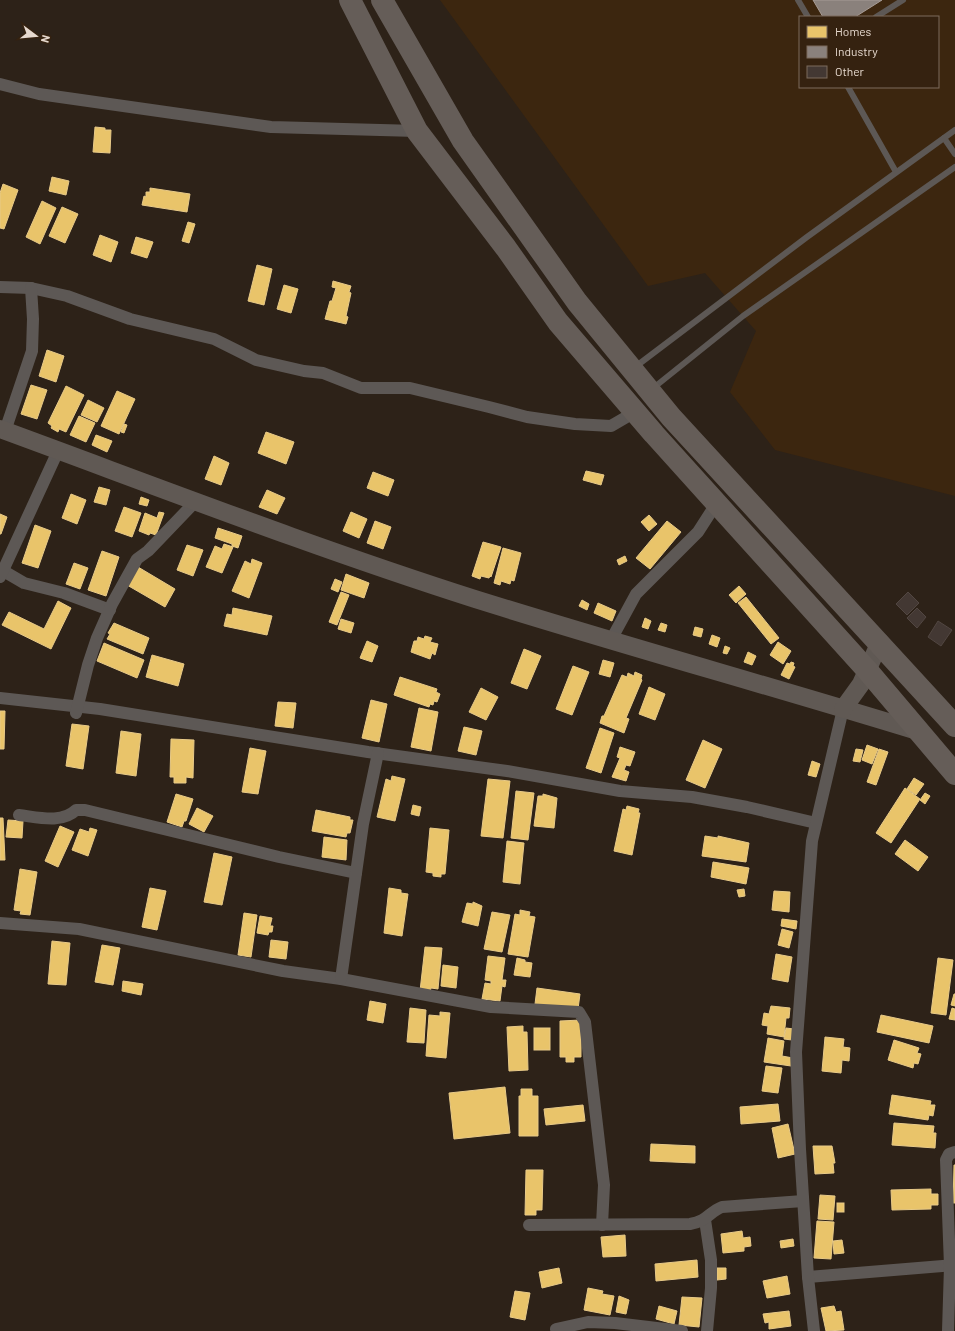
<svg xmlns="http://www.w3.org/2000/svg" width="955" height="1331" font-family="Barlow,sans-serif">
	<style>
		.built { fill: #3c260f; fill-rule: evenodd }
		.homes { fill: #e9c46a; stroke: #e8ca88 }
		.industry { fill: #8a817c; stroke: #a69b95 }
		.building { fill: #433833; stroke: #514641 }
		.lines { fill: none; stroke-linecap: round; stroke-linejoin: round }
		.lane { stroke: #5d5855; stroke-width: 6 }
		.street { stroke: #5d5855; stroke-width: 12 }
		.secondary { stroke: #605954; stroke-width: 18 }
		.highway { stroke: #655d58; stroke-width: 22 }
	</style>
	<rect width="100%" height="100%" fill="#2d2218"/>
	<!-- built -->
	<path class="built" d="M440,0H955V496L775,450L730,392L756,331L705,273L648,286ZM800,17H938V87H800Z"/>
	<!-- homes -->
	<g class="homes">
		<polygon points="95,127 105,128 105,130 111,130 110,153 93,152"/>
		<polygon points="52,177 69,181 66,195 49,191"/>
		<polygon points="3,184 18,190 4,229 0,228 0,193"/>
		<polygon points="150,188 190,194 187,212 142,205 144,196 146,197 146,192 150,192"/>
		<polygon points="42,201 56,208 40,244 26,237"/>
		<polygon points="62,207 78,214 65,243 49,236"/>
		<polygon points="188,222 195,224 189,243 182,241"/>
		<polygon points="100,235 118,242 111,262 93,255"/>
		<polygon points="136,237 153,242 147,258 131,253"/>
		<polygon points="257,265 272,269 264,305 248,301"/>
		<polygon points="333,281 351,286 349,292 351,293 346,316 348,317 346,324 325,319 330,301 332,301 336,288 332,287"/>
		<polygon points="284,285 298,289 291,313 277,309"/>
		<polygon points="47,350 64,356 56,382 39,376"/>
		<polygon points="31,385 47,390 37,419 21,414"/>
		<polygon points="66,386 84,395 66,432 59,429 58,432 51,428 52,426 48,423"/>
		<polygon points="117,391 135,399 119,434 101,426"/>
		<polygon points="88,400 104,408 97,422 81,415"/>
		<polygon points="79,416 95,423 86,442 70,435"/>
		<polygon points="124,424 127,425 124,433 121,432"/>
		<polygon points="266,432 294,442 286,464 258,453"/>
		<polygon points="96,435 112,441 107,452 92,445"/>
		<polygon points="214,456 229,463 221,485 205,479"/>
		<polygon points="586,471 604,475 601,485 583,480"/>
		<polygon points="373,472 394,480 388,496 367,488"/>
		<polygon points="99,487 110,490 106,505 94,502"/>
		<polygon points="267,490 285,498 277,514 259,507"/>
		<polygon points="71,494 86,500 77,524 62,518"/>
		<polygon points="141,497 149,500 147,506 139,504"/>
		<polygon points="124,507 141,513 132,537 115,531"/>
		<polygon points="159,512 164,513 156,535 150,533 149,535 139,531 145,513 157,518"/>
		<polygon points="351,512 367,519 359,538 343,531"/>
		<polygon points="0,514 7,517 1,534 0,534"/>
		<polygon points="649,515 657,524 649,531 641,522"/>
		<polygon points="375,521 391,527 383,549 367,543"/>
		<polygon points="667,521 681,532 650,569 636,558"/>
		<polygon points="35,525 51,531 38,568 22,563"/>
		<polygon points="218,528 242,536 238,548 232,546 232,544 215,538"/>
		<polygon points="483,542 501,547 491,577 490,576 489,578 481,576 480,579 472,576"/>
		<polygon points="224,544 233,547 222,573 206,567 215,546 222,549"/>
		<polygon points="187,545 203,550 193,576 177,570"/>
		<polygon points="503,548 521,553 514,581 511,580 510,584 501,581 500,585 494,583"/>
		<polygon points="102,551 119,557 106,596 88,590"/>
		<polygon points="625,556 627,561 619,565 617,560"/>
		<polygon points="252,559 262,563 249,598 232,591 245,561 251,564"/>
		<polygon points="74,563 88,568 80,589 66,584"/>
		<polygon points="138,567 175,589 165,607 127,585"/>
		<polygon points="346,574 369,583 364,598 341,590"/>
		<polygon points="335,579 342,582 338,592 331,589"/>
		<polygon points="739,586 746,594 736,603 729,595"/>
		<polygon points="341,592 349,595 337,625 329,622"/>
		<polygon points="746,597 779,638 771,644 738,603"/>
		<polygon points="582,600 589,604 587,610 579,606"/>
		<polygon points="58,601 71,608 51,649 2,625 9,612 44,629"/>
		<polygon points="598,603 616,611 612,621 594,613"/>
		<polygon points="233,608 272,616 267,635 224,626 227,614 232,615"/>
		<polygon points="645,618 651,621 648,629 642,627"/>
		<polygon points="341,619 354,623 351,633 338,629"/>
		<polygon points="114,623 149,638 143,654 107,639 110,634 108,633"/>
		<polygon points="661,623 667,625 665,632 658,630"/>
		<polygon points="695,627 703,629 701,637 693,635"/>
		<polygon points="712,635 720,638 717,647 709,644"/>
		<polygon points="425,636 432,638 430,642 438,644 435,655 432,653 430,659 411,652 414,641 417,641 418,637 424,639"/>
		<polygon points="367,641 378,646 372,662 360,658"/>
		<polygon points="778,642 791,651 783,664 770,655"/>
		<polygon points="104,643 144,660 137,678 97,661"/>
		<polygon points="725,646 730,648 727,654 723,653"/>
		<polygon points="524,649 541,656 527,689 511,683"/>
		<polygon points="748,652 756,656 752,665 744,662"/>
		<polygon points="152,655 184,664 178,686 146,677"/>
		<polygon points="603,660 614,663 610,677 599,674"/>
		<polygon points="791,662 794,663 793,666 795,667 789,679 781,675 787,663 790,664"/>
		<polygon points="573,666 589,672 572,715 556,709"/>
		<polygon points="635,672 642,675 641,679 642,680 626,718 629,719 624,733 600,723 602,716 604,716 622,675 627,677 628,673 634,676"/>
		<polygon points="400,677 437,689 436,692 440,694 437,702 434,701 433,705 430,704 429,707 394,695"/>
		<polygon points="649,687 665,694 655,720 639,714"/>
		<polygon points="481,688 498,697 486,720 469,712"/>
		<polygon points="371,700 387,704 379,742 362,738"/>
		<polygon points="278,702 296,703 293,728 275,726"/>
		<polygon points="419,708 438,712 431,751 411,747"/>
		<polygon points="0,711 5,711 4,749 0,749"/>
		<polygon points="72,724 89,726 83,769 66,766"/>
		<polygon points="464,727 482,731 476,755 458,751"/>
		<polygon points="600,728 614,733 601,773 586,768"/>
		<polygon points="121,731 141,734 136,776 116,773"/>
		<polygon points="171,739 194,740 193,778 186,777 186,783 174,783 174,777 170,777"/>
		<polygon points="703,740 722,749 705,788 686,780"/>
		<polygon points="867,745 878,749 872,764 862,760"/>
		<polygon points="620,747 635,752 630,766 626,765 624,770 629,772 626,781 612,777 620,758 617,757"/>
		<polygon points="250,748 266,751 258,794 242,792"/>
		<polygon points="856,749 863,750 860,762 853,761"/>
		<polygon points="879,749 888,752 876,785 867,782"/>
		<polygon points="812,761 820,764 816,777 808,775"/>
		<polygon points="392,776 405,779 395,821 377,817 386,779 391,781"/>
		<polygon points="914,778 924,784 916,795 907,789"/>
		<polygon points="488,779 510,781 503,838 481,836"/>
		<polygon points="905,788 920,799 891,843 876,833"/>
		<polygon points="516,791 534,793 528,840 511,838"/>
		<polygon points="925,793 930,796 925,804 920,800"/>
		<polygon points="176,794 193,799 186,821 184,821 182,827 167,822"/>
		<polygon points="543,794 557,798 554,828 534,826 538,796 543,796"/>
		<polygon points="413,805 421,807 419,816 411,814"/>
		<polygon points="627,806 639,809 638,813 640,813 632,855 614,851 623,809 626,810"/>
		<polygon points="197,808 213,816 204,832 189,824"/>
		<polygon points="316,810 350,817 350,820 353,820 350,833 347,833 346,837 312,831"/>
		<polygon points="0,818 3,818 5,860 0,860"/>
		<polygon points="8,820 23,821 22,838 6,837"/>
		<polygon points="60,826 74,832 58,867 45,861"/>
		<polygon points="90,828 97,830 88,856 72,850 80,829 89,832"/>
		<polygon points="430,828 449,830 445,874 441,874 441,877 433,876 433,873 426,872"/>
		<polygon points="705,836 718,838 718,836 749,843 746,862 702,856"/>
		<polygon points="324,837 347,840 346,860 322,857"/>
		<polygon points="905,840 928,857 918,871 895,854"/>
		<polygon points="507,841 524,843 520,884 503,882"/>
		<polygon points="214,853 232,857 222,905 204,902"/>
		<polygon points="713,862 749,868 746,884 711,877"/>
		<polygon points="20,869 37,872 30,915 20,914 21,911 14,910"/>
		<polygon points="150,888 166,891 157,930 142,927"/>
		<polygon points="389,888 401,890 401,893 408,894 402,936 384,933"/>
		<polygon points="744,889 745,896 739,897 737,890"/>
		<polygon points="774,891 790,892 789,912 772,910"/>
		<polygon points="473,902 482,906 478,926 462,922 467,903 473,904"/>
		<polygon points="520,910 530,912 529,916 535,917 528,957 508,954 515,914 520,915"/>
		<polygon points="492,912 510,915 502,952 484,949"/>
		<polygon points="244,913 257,915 251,957 238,955"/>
		<polygon points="260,916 272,918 270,926 273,926 272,932 269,932 268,935 257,933"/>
		<polygon points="782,919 797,921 796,929 781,926"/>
		<polygon points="782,929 793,932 789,948 778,945"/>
		<polygon points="271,940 288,942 286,959 269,957"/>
		<polygon points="52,941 70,943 66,985 48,984"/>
		<polygon points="102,945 120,948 113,985 95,982"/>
		<polygon points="425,947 442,948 438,989 431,988 430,992 420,991"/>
		<polygon points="776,954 792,957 788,982 772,979"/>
		<polygon points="488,956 505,958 502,980 506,980 505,987 502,986 500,1001 482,999 485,983 491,984 491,981 485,980"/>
		<polygon points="517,958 525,960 525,962 532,963 530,977 514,975"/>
		<polygon points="938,958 953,960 946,1015 931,1013"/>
		<polygon points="443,965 458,967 456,988 441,986"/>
		<polygon points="123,981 143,984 141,995 122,991"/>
		<polygon points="537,988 580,994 578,1009 535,1004"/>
		<polygon points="954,994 955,994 955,1006 951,1005"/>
		<polygon points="370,1001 386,1004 383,1023 367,1020"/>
		<polygon points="771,1006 790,1008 789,1018 786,1018 784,1037 767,1034 768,1026 762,1025 764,1013 769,1014"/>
		<polygon points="410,1008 426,1010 424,1043 407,1042"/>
		<polygon points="952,1008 955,1009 955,1020 949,1019"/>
		<polygon points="440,1012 450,1013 446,1058 426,1056 429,1015 440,1016"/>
		<polygon points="881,1015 933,1026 929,1043 877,1032"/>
		<polygon points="581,1020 581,1057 574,1057 574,1062 566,1062 566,1057 560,1057 560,1021"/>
		<polygon points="523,1026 523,1032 527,1032 528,1070 509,1071 507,1027"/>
		<rect x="534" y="1028" width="16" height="22"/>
		<polygon points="786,1028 794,1029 792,1040 784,1039"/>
		<polygon points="825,1037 844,1039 843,1047 850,1048 849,1061 842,1060 841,1073 822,1071"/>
		<polygon points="768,1038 784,1041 782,1056 793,1058 791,1066 764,1062"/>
		<polygon points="894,1040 919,1048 917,1053 921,1054 918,1064 914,1063 913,1068 888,1060"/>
		<polygon points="766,1066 782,1068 778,1093 762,1091"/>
		<polygon points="505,1087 510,1133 454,1139 449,1093"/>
		<polygon points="521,1089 532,1089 532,1096 538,1096 538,1136 519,1136 519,1096 521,1096"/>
		<polygon points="892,1095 931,1101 930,1105 935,1105 933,1116 929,1115 928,1120 889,1114"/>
		<polygon points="778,1104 780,1121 741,1124 740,1107"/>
		<polygon points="583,1105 585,1121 546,1125 544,1109"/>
		<polygon points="894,1123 934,1126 933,1133 936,1133 935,1148 892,1145"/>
		<polygon points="788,1124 795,1154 778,1158 772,1128"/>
		<polygon points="651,1144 695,1146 695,1163 650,1161"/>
		<polygon points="813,1146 832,1146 835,1163 833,1163 834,1173 815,1174"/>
		<polygon points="954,1165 955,1165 955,1203 953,1203"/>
		<polygon points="526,1170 543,1170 542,1210 536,1210 536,1215 525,1215"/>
		<polygon points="931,1189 931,1194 938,1194 938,1205 931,1205 931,1209 892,1210 891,1190"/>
		<polygon points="820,1195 835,1196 833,1220 818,1219"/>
		<rect x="837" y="1203" width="7" height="9"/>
		<polygon points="817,1221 834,1222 831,1259 814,1258"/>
		<polygon points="742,1231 743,1238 750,1237 751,1246 744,1247 744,1251 723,1253 721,1234"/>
		<polygon points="625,1235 626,1256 603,1257 601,1237"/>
		<polygon points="793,1239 794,1246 781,1248 780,1241"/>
		<polygon points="842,1240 844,1253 834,1254 833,1241"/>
		<polygon points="697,1260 698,1277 656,1281 655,1264"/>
		<polygon points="559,1268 562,1283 542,1288 539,1272"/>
		<polygon points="717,1268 726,1268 726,1279 717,1280"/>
		<polygon points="787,1276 790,1294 767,1298 763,1281"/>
		<polygon points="588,1288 603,1291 602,1294 614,1296 610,1315 584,1310"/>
		<polygon points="515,1291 530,1293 525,1320 510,1317"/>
		<polygon points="619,1296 629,1300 626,1314 616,1312"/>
		<polygon points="682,1297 702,1298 699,1327 679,1325"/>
		<polygon points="659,1306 677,1311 674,1324 656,1319"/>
		<polygon points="834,1306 836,1312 841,1311 844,1330 826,1331 821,1308"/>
		<polygon points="789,1311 791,1326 769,1329 769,1322 765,1323 763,1314"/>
	</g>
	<!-- industry -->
	<polygon class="industry" points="813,0 882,0 855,17 823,17"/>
	<!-- building -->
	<g class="building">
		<polygon points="908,592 919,603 907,615 896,604"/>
		<polygon points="917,608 926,617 917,628 907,618"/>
		<polygon points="938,621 952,630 941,646 928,637"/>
	</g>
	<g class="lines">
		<!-- lane -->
		<g class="lane">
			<polyline points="798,0 808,17"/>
			<polyline points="876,17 903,0"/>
			<polyline points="848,87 896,172"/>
			<polyline points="944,138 955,154"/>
			<polyline points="635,367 807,237 955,130"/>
			<polyline points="652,389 743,316 955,167"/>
		</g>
		<!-- street -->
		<g class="street">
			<polyline points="0,84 39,94 271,127 417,131"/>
			<polyline points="0,287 31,288 67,296 130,319 214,339 256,360 304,371 323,373 361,388 410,388 489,407 527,417 575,424 611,426 635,412"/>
			<polyline points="5,431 32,351 33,319 31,288"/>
			<polyline points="0,569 24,583 64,593 110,610"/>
			<polyline points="0,577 58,451"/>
			<polyline points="611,640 636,594 698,532 716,504"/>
			<polyline points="0,698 100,709 368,752 507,771 620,791 692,797 747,807 816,823"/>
			<polyline points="76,713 88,665 97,638 112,604 137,559 148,551 195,502"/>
			<path d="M19,815C37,817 62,824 76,810H85L279,857L356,873"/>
			<polyline points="0,923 79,929 283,971 341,979 491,1007 579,1012 585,1022 604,1185 602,1225"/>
			<polyline points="341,979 363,824 378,753"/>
			<polyline points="705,1220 711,1260 711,1288 707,1331"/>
			<path d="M529,1225L690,1224C708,1221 709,1212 722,1207L803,1201"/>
			<polyline points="808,1277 955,1265"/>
			<polyline points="556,1329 588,1322 615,1323 682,1331"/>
			<polyline points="814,1331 808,1277 800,1149 796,1052 812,841 843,709"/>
			<polyline points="948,1331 950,1266 946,1160 949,1154 955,1152"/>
		</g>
		<!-- secondary -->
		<g class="secondary">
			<path d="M0,429C158,487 315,548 475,599C622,645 770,686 917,731"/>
			<polyline points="843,709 861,684 880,642"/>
		</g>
		<!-- highway -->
		<g class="highway">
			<polyline points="350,0 417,131 506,248 558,322 654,434 867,670 955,774"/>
			<polyline points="382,0 463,141 577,302 671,417 955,726"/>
		</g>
	</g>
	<!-- legend -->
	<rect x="799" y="16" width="140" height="72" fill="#352210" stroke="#7c6b5c"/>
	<rect x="807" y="26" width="20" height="12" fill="#e9c46a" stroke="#7c6b5c"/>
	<text x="835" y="36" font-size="12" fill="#e6d9ce">Homes</text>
	<rect x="807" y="46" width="20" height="12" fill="#8a817c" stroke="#7c6b5c"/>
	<text x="835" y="56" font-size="12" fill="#e6d9ce">Industry</text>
	<rect x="807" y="66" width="20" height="12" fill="#433833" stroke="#7c6b5c"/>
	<text x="835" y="76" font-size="12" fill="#e6d9ce">Other</text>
	<!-- north arrow -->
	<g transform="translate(36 36) rotate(106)" stroke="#352210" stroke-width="3" paint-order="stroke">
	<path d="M0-3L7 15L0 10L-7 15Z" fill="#e6d9ce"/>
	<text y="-6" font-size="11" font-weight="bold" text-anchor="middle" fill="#e6d9ce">N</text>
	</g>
</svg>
